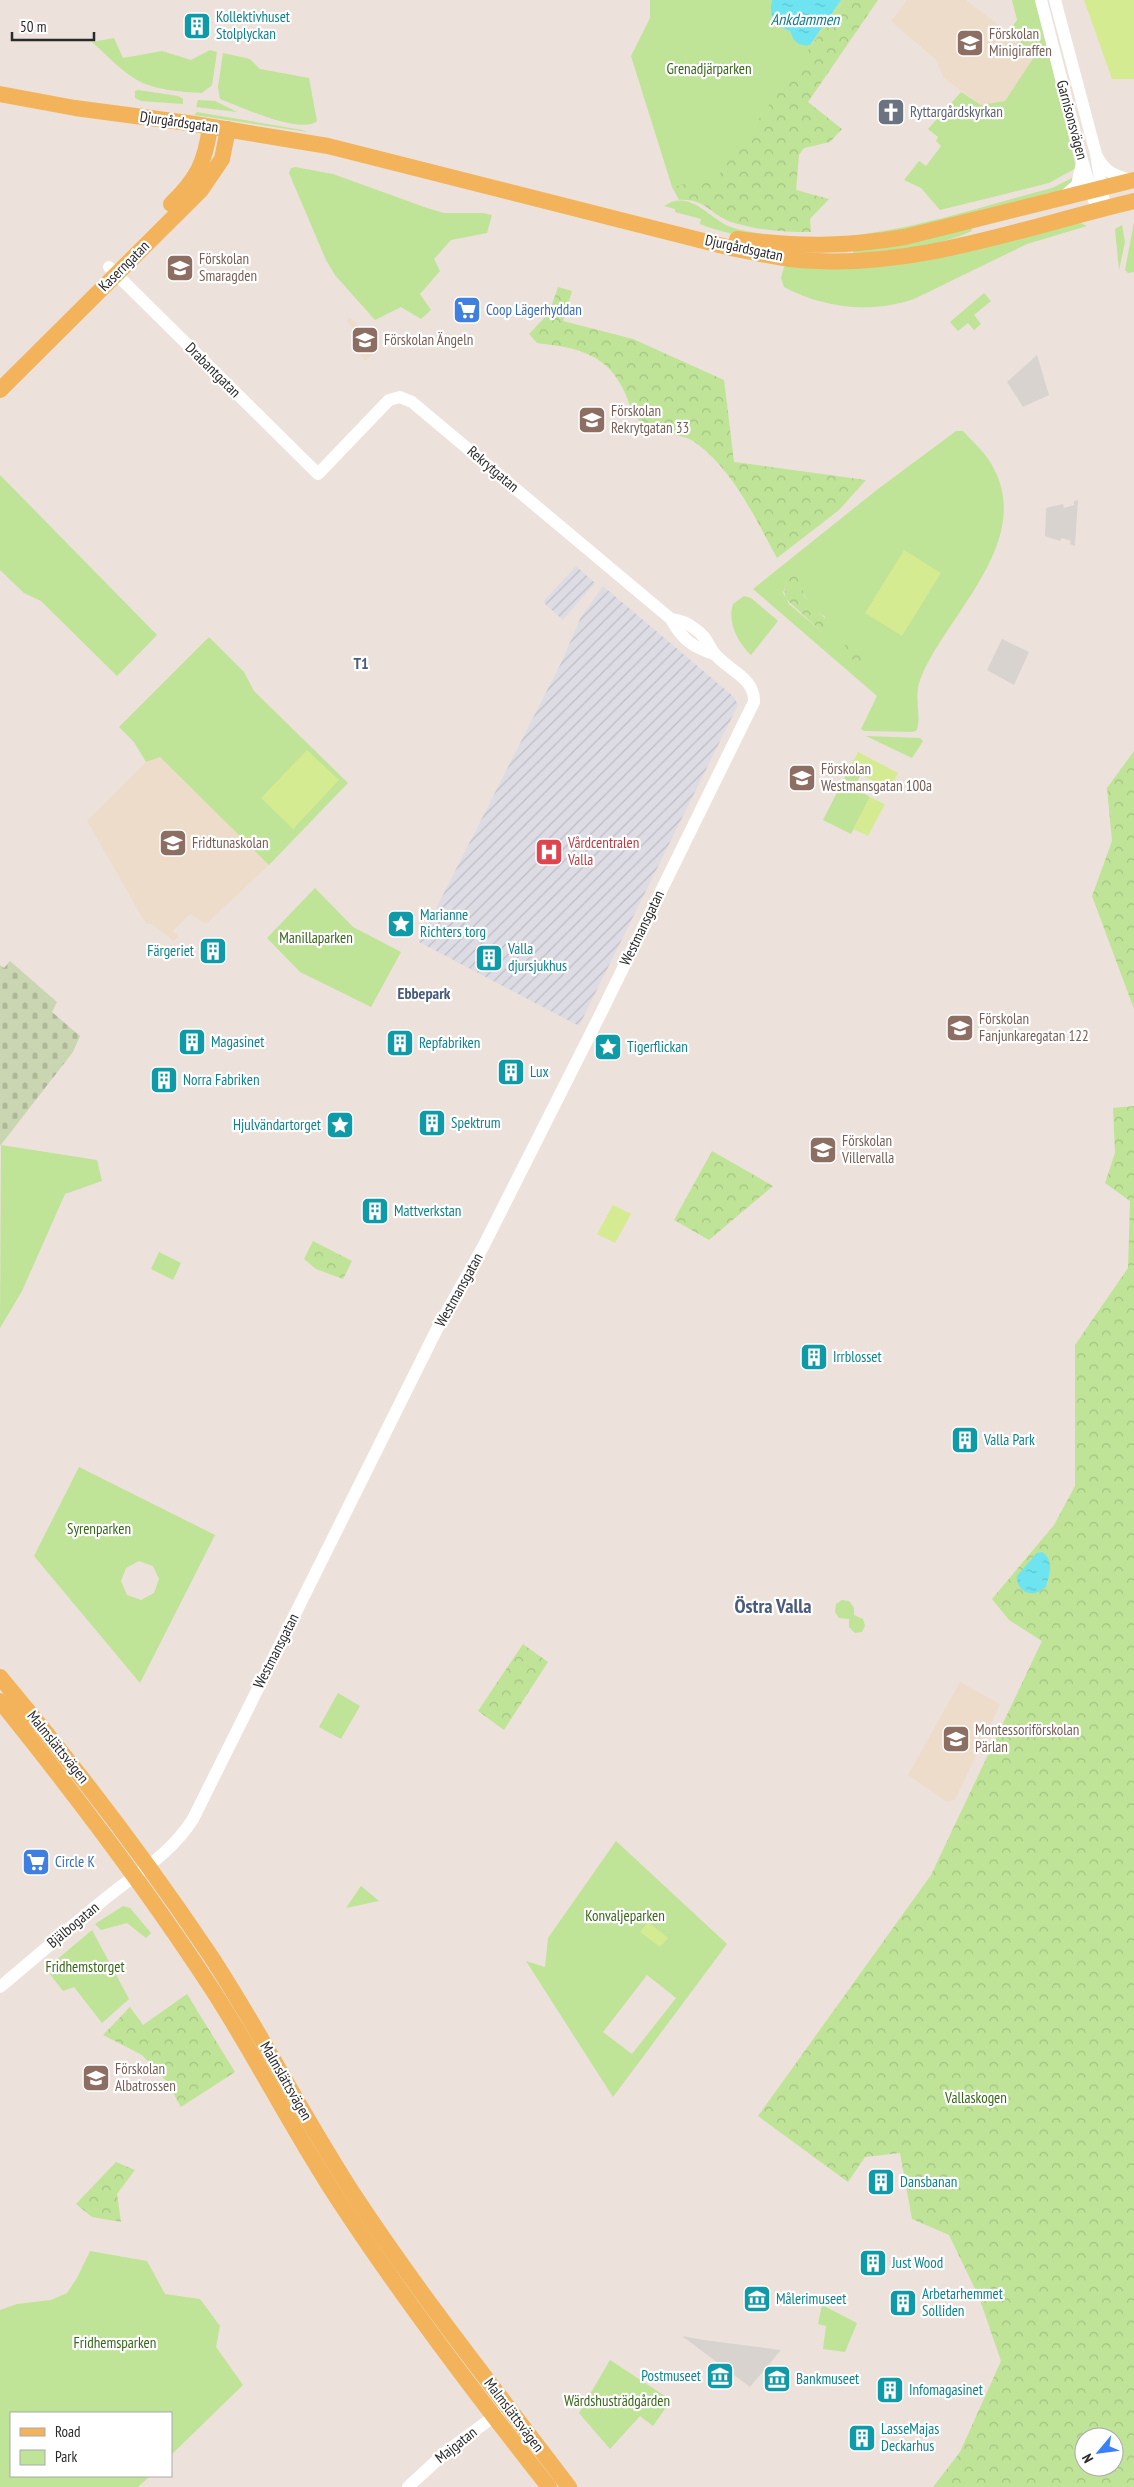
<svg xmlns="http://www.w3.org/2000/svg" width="1134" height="2487" font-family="'PT Sans Narrow',sans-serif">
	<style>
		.industrial { fill: url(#industrial-furrows) }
		.education { fill: #eedcca }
		.green { fill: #bfe397; fill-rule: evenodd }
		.forest { fill: url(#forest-crowns); fill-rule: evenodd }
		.cemetery { fill: url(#cemetery-stones) }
		.pitch { fill: #d5eb92 }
		.plaza { fill: #d8d3ce }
		.water { fill: url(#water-ripples) }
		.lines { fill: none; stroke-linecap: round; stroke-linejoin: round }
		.minor { stroke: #fff; stroke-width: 12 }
		.major { stroke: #f2b35b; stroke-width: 16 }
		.labels { text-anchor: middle; stroke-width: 4.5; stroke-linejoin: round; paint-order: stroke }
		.culture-label { font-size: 15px; fill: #0d838f; stroke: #fff; text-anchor: start }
		.education-label { font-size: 15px; fill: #785e54; stroke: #fff; text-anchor: start }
		.park-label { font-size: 15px; fill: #376719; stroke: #fff }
		.worship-label { font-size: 15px; fill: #5b616d; stroke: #fff; text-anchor: start }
		.street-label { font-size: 15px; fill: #2a2a2a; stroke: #fff }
		.shop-label { font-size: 15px; fill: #366cbe; stroke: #fff; text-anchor: start }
		.health-label { font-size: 15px; fill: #be3a42; stroke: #fff; text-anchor: start }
		.water-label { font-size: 16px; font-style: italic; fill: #0c7d94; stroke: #fff }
		.neighbourhood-label { font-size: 16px; font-weight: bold; fill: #4a5b7b; stroke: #fff }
		.district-label { font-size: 20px; font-weight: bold; fill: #4a5b7b; stroke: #fff }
	</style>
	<defs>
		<pattern id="industrial-furrows" width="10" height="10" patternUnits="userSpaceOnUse" patternTransform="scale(1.25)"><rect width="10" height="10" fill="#dddce4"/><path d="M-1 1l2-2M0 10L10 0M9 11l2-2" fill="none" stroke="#bebdc4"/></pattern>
		<pattern id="forest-crowns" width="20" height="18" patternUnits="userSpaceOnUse" patternTransform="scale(1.25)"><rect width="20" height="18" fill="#bfe397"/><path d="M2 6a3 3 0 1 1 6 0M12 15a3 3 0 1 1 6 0" fill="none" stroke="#a4c382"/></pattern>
		<pattern id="cemetery-stones" width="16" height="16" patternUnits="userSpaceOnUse" patternTransform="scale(1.25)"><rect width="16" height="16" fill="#cad6b2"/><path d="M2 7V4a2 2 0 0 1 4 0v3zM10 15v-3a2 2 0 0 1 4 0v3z" fill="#aeb899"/></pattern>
		<pattern id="water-ripples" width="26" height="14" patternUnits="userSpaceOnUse" patternTransform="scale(1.25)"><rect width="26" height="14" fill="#6de4ef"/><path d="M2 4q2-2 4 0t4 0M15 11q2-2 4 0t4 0" fill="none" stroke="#5fc4cd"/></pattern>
	</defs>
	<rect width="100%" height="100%" fill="#ece2db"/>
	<!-- industrial -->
	<g class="industrial">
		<polygon points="576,566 595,583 563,620 543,602"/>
		<polygon points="603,586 734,697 738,705 579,1026 419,942 562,661 581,617"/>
	</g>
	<!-- education -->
	<g class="education">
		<polygon points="907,0 966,0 1036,54 1005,101 981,105 944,78 936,60 891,21"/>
		<polygon points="350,318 376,343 375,351 366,361 357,352 354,345 361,337 346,321"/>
		<polygon points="160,757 269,865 206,924 190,914 173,931 179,937 173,941 152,924 146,924 87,821 146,762"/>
		<polygon points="960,1682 1000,1704 955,1800 947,1802 908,1775"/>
	</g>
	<!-- green -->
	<g class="green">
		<path d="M650,0H772C768,17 775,26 790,31L792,37L810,45L841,0H844L718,177L672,187L631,56L650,18Z"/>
		<polygon points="1012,0 1036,0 1076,168 1049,183 940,210 921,188 904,180 919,161 926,166 941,146 936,141 938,137 928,129 961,92 981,105 1005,101 1036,54 1008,33 1017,20"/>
		<path d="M114,38L123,58L162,51L191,60L210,50L217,52L212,85L202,93C182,92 154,90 137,80C121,71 106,54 92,42Z"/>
		<path d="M223,53L250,59L260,69L309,78L317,121C300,135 239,106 220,99L218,87Z"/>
		<polygon points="138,90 178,96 183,99 183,104 141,101 135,98 135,91"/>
		<polygon points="198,100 215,101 237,112 196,107"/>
		<polygon points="197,112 302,130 308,132 194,115"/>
		<polygon points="295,167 333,174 427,208 444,213 483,213 492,215 487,233 451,240 434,259 440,271 420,294 431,310 421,319 401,307 375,320 335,275 326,260 289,173 291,168"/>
		<path d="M1076,176L1069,186L1055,194C1022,203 989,210 955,218C872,238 783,256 700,224L701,219L675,212V209L664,206C689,189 707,216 728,226C737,230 748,231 757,233C854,252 958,212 1052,188Z"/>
		<polygon points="1134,222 1134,272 1128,273 1125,270"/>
		<path d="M1080,223L1087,226L1027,244L914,299C870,314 824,308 784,287L781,278L784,267L790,263L817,265Z"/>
		<polygon points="1122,225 1125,242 1119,270 1115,229"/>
		<path d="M971,228L972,231C935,248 893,249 853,255V251Z"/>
		<polygon points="984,293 991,301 974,315 981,324 974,330 968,323 958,331 950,322"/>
		<path d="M956,431H963C974,443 987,454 994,469C1032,542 949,613 922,675C912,697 922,713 917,730L913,732L864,731L861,729L877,696L753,589L878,489ZM787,582H798C804,597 812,608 825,617L823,633L789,604L783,593Z"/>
		<polygon points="0,475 157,635 117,676 41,601 24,593 0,570"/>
		<path d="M744,596L751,598L778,621L751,655C738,643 727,622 733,604Z"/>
		<polygon points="209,637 244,672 254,691 348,783 269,865 160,757 146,762 134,742 119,727"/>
		<polygon points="866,736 920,738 923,741 912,758"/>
		<polygon points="849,769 861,774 854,788 870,797 851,834 823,820"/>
		<polygon points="315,888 353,927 401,952 371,1007 300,972 267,938"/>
		<polygon points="1,1145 97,1160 102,1181 65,1194 22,1291 0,1328"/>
		<polygon points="159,1252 181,1263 173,1280 151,1269"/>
		<path d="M79,1467L215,1535L140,1683L34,1556ZM139,1561L153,1566L159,1579L154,1593L141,1600L127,1595L121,1581L126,1568Z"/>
		<polygon points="842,1600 849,1601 854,1608 854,1615 863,1619 865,1626 862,1632 855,1633 849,1627 849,1619 839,1618 835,1612 836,1604"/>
		<polygon points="338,1693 360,1706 341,1739 319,1727"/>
		<path d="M616,1841L727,1944L613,2097L526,1961L545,1967L548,1938ZM647,1975L676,1998L632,2054L603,2032Z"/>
		<polygon points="361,1886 379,1901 346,1908"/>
		<polygon points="123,1906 130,1908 151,1933 146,1938 127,1923 101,1930 95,1924"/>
		<polygon points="92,1930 129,1999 102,2023 74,1987 63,1991 46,1969"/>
		<polygon points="90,2251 147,2261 165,2294 200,2299 220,2326 216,2347 243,2385 171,2455 171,2413 11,2413 11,2476 150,2476 138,2487 0,2487 0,2310 17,2304 51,2300 67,2293 77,2278"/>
		<polygon points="822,2305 857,2323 845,2352 823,2349 826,2326 818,2324"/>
		<polygon points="610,2360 671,2400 653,2426 640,2416 610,2449 579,2413"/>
	</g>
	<!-- forest -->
	<g class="forest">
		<path d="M844,0H878L808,102L842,129L830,142L804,148L799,155L796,190L829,199L810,219L811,232C785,232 756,230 731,222C709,214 705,198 679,200L672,187L718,176Z"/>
		<path d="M558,287L572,291L563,321L633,339L724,380L734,462L866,480L839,510L777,558C755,518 734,471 696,443C684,433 658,435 643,424C634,418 629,404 626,395C608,353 578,348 537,343L529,334L549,313Z"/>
		<path d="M796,573L805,597L830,624L831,631L828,633H823L786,599C782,589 787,578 796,573Z"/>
		<polygon points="851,642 868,654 867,664 859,665 847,655 844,646"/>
		<polygon points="1134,751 1134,1009 1092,896 1112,841 1107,788"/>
		<path d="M1134,1106V2487H933L960,2452L1001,2361L979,2297L949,2235L912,2219L900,2153L865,2157L848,2182L758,2116L931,1875L1042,1641L1009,1620L992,1599L1054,1525L1075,1486V1345L1128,1268L1130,1201L1105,1183L1115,1153L1113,1108ZM1084,2437H1114V2467H1084Z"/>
		<polygon points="712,1151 773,1186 709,1240 674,1220"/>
		<polygon points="313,1241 352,1261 343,1279 316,1269 304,1259"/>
		<polygon points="523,1644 548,1662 504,1730 478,1711"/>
		<polygon points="187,1994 235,2072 181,2107 167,2082 142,2055 103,2035 130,2007 143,2025"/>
		<polygon points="116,2162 135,2170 117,2194 121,2222 92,2217 76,2204"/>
	</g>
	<!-- cemetery -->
	<polygon class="cemetery" points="10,961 57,1002 52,1012 80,1036 73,1052 0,1146 0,965 4,968"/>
	<!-- pitch -->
	<g class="pitch">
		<polygon points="1084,0 1134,0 1134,79 1112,79"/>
		<polygon points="904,550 941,573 902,636 865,613"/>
		<polygon points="307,750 339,780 293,829 261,798"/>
		<polygon points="858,752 898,773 890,789 849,769"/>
		<polygon points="870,797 885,804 868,836 853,829"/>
		<polygon points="613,1205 631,1214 615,1243 597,1234"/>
		<polygon points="648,1922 668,1938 660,1947 640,1932"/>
	</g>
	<!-- plaza -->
	<g class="plaza">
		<polygon points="1037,355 1049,395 1023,407 1007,382"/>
		<polygon points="1078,500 1075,546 1070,544 1071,541 1062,538 1060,541 1045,536 1046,508 1063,504 1064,508 1074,505 1074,501"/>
		<polygon points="1002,639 1029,652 1014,685 987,670"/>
		<polygon points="682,2336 704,2340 781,2350 750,2387"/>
	</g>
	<!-- water -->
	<g class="water">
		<path d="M772,0H841L810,45C799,47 793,41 790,31C775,26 768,17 772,0Z"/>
		<path d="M1042,1552C1055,1561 1049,1575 1046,1587C1043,1589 1037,1593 1034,1593C1024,1595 1016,1585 1017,1576L1037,1553Z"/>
	</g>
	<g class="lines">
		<!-- minor -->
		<g class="minor">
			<polyline points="1041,0 1082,160 1097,210"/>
			<polyline points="1055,0 1096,154 1105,208"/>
			<path d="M1098,158C1106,173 1116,176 1132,180"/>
			<polyline points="1064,196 1077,185 1082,163"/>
			<path d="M109,267L318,474L389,400L400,397L412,402L671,619C682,639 692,647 714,654"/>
			<path d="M0,1987C35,1958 70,1927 106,1898C137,1873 171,1854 193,1819L436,1331L484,1245L602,1011L754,702C755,677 727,670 714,653C708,644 705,635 695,629C688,623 680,620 671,619"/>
			<polyline points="408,2487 447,2451 508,2406"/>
		</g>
		<!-- major -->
		<g class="major">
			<path d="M0,94L75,108L188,123L328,146L731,248C754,252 776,258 799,260C913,270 1025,227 1134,201"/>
			<path d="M171,204C197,179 205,163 210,127"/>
			<path d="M737,239C797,247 845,247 905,237L1134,180"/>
			<polyline points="0,390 201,190 222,159 228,129"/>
			<path d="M0,1677C75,1766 145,1858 210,1955C262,2034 304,2119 356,2198C422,2298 497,2392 569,2487"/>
			<path d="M0,1701C74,1793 147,1889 212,1989C258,2060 296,2137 343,2207C407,2304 477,2396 549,2487"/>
		</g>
	</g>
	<!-- icons -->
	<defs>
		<g id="building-square" transform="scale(1.4375)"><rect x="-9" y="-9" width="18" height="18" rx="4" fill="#0f9aa8" stroke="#fff"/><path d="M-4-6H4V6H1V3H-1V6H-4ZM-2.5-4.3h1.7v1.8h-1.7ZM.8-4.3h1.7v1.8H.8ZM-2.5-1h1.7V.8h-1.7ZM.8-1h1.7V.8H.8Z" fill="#fff"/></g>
		<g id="school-square" transform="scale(1.4375)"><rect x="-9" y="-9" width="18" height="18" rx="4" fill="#8d6e63" stroke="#fff"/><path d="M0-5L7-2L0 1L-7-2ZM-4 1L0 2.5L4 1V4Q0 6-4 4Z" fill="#fff"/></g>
		<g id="church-square" transform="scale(1.4375)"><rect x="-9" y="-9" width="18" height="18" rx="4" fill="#6b7280" stroke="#fff"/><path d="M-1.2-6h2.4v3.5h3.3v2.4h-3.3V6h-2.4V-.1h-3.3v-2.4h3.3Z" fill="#fff"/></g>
		<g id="supermarket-square" transform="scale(1.4375)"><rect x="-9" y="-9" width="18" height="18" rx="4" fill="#3f7fe0" stroke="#fff"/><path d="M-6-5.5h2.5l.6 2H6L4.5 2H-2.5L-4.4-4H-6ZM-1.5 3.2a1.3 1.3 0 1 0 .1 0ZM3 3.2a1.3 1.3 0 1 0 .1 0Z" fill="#fff"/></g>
		<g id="hospital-square" transform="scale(1.4375)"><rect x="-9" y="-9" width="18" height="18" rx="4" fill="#e0444e" stroke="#fff"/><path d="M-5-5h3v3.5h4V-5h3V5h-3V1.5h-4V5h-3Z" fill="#fff"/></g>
		<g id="sight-square" transform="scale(1.4375)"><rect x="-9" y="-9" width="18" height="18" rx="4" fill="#0f9aa8" stroke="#fff"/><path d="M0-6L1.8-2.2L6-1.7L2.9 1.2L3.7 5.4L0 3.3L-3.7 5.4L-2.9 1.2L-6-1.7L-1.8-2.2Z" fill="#fff"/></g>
		<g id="museum-square" transform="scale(1.4375)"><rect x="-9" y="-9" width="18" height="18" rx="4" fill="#0f9aa8" stroke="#fff"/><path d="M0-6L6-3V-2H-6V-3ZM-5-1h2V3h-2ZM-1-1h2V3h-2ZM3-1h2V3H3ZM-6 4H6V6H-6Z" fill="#fff"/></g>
	</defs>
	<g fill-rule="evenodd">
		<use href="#building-square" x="197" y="26"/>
		<use href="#school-square" x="970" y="43"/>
		<use href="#church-square" x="891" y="112"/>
		<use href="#school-square" x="180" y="268"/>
		<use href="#supermarket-square" x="467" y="310"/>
		<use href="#school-square" x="365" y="340"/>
		<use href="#school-square" x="592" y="420"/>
		<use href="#school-square" x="802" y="778"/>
		<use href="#school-square" x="173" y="843"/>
		<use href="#hospital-square" x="549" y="852"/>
		<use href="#sight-square" x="401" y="924"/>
		<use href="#building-square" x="213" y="951"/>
		<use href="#building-square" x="489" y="958"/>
		<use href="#school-square" x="960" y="1028"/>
		<use href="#building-square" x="192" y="1042"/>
		<use href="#building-square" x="400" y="1043"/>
		<use href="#sight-square" x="608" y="1047"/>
		<use href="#building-square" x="511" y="1072"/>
		<use href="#building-square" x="164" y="1080"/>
		<use href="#building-square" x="432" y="1123"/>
		<use href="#sight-square" x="340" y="1125"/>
		<use href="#school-square" x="823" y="1150"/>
		<use href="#building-square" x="375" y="1211"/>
		<use href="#building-square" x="814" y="1357"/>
		<use href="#building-square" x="965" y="1440"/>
		<use href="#school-square" x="956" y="1739"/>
		<use href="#supermarket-square" x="36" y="1862"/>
		<use href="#school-square" x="96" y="2078"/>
		<use href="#building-square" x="881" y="2182"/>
		<use href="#building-square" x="873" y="2263"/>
		<use href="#museum-square" x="757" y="2299"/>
		<use href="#building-square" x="903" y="2303"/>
		<use href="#museum-square" x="720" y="2376"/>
		<use href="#museum-square" x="777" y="2379"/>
		<use href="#building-square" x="890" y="2390"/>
		<use href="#building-square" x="862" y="2438"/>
	</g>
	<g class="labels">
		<!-- culture labels -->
		<g class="culture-label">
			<text x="216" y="22">Kollektivhuset<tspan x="216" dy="17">Stolplyckan</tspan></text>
			<text x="420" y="920">Marianne<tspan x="420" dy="17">Richters torg</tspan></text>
			<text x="508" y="954">Valla<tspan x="508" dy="17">djursjukhus</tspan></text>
			<text x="194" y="956" text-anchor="end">Färgeriet</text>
			<text x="211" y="1047">Magasinet</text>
			<text x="419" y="1048">Repfabriken</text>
			<text x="627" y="1052">Tigerflickan</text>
			<text x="530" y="1077">Lux</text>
			<text x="183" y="1085">Norra Fabriken</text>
			<text x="451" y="1128">Spektrum</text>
			<text x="321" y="1130" text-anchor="end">Hjulvändartorget</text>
			<text x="394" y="1216">Mattverkstan</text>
			<text x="833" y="1362">Irrblosset</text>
			<text x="984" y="1445">Valla Park</text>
			<text x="900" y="2187">Dansbanan</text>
			<text x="892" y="2268">Just Wood</text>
			<text x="922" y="2299">Arbetarhemmet<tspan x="922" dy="17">Solliden</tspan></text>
			<text x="776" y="2304">Målerimuseet</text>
			<text x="701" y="2381" text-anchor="end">Postmuseet</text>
			<text x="796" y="2384">Bankmuseet</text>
			<text x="909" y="2395">Infomagasinet</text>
			<text x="881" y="2434">LasseMajas<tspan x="881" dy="17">Deckarhus</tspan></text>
		</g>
		<!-- education labels -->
		<g class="education-label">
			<text x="989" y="39">Förskolan<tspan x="989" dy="17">Minigiraffen</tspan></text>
			<text x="199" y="264">Förskolan<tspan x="199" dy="17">Smaragden</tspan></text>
			<text x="384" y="345">Förskolan Ängeln</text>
			<text x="611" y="416">Förskolan<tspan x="611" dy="17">Rekrytgatan 33</tspan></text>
			<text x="821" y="774">Förskolan<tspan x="821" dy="17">Westmansgatan 100a</tspan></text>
			<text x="192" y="848">Fridtunaskolan</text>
			<text x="979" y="1024">Förskolan<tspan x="979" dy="17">Fanjunkaregatan 122</tspan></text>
			<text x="842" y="1146">Förskolan<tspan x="842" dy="17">Villervalla</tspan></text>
			<text x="975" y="1735">Montessoriförskolan<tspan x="975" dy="17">Pärlan</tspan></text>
			<text x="115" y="2074">Förskolan<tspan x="115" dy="17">Albatrossen</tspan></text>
		</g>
		<!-- park labels -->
		<g class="park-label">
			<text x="709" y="74">Grenadjärparken</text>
			<text x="316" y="943">Manillaparken</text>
			<text x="99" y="1534">Syrenparken</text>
			<text x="625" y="1921">Konvaljeparken</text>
			<text x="85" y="1972">Fridhemstorget</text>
			<text x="976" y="2103">Vallaskogen</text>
			<text x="115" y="2348">Fridhemsparken</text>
			<text x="617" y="2406">Wärdshusträdgården</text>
		</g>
		<!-- worship labels -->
		<g class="worship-label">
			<text x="910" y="117">Ryttargårdskyrkan</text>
		</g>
		<!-- street labels -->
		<g class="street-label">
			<text transform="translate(1072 120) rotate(75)" y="5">Garnisonsvägen</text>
			<text transform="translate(179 122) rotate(8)" y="5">Djurgårdsgatan</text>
			<text transform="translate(744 248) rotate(12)" y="5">Djurgårdsgatan</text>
			<text transform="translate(124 266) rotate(-45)" y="5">Kaserngatan</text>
			<text transform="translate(213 370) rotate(45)" y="5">Drabantgatan</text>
			<text transform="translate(493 469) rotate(40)" y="5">Rekrytgatan</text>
			<text transform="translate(642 928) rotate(-64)" y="5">Westmansgatan</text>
			<text transform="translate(459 1290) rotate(-61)" y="5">Westmansgatan</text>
			<text transform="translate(276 1651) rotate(-63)" y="5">Westmansgatan</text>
			<text transform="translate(58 1747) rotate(51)" y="5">Malmslättsvägen</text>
			<text transform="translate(73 1925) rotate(-40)" y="5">Bjälbogatan</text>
			<text transform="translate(286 2081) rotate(60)" y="5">Malmslättsvägen</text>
			<text transform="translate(514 2415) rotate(53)" y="5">Malmslättsvägen</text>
			<text transform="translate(456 2445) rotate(-38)" y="5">Majgatan</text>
		</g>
		<!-- shop labels -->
		<g class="shop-label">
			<text x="486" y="315">Coop Lägerhyddan</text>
			<text x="55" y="1867">Circle K</text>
		</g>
		<!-- health labels -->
		<g class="health-label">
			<text x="568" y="848">Vårdcentralen<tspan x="568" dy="17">Valla</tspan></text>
		</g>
		<!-- water labels -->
		<g class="water-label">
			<text x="805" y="25">Ankdammen</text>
		</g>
		<!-- neighbourhood labels -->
		<g class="neighbourhood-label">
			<text x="361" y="669">T1</text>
			<text x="424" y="999">Ebbepark</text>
		</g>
		<!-- district labels -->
		<g class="district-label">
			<text x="773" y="1613">Östra Valla</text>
		</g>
	</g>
	<!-- legend -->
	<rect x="10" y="2412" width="162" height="65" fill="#ffffff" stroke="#aaaaaa"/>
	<rect x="20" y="2428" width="25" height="8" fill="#f2b35b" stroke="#aaaaaa"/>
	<text x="55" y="2437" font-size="15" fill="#2a2a2a">Road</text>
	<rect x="20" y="2450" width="25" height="15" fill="#bfe397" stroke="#aaaaaa"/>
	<text x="55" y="2462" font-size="15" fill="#2a2a2a">Park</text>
	<!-- north arrow -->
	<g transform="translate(1099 2452) rotate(241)"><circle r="24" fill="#ffffff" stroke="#aaaaaa"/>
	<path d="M0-4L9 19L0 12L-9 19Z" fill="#3980fb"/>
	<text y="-8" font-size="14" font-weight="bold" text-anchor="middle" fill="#2a2a2a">N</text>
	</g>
	<!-- scale -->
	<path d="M12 32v8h82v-8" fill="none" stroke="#2a2a2a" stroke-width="2.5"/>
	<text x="20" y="32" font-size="15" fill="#2a2a2a" stroke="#ffffff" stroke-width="4" paint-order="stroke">50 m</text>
</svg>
